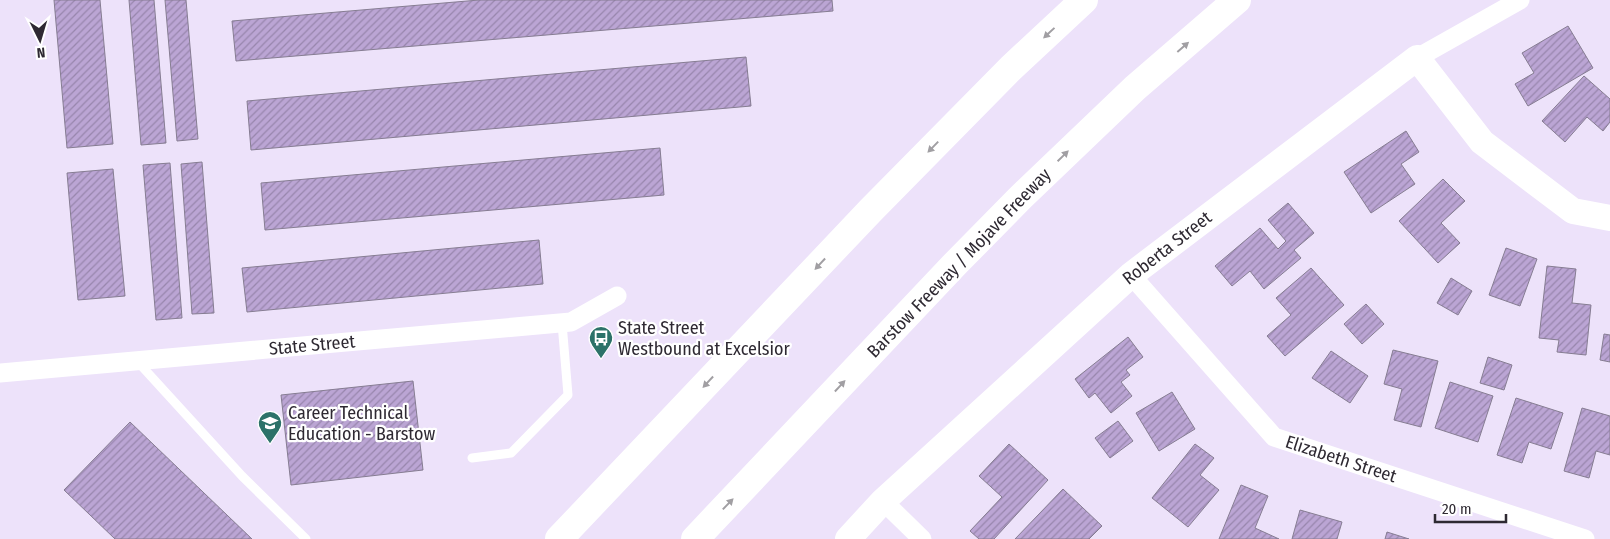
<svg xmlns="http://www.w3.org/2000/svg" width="1610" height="539" font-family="'Fira Sans Condensed',sans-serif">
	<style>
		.building { fill: url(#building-hatch); stroke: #867d92 }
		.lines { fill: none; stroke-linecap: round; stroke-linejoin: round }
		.lane { stroke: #fff; stroke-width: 9 }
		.street { stroke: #fff; stroke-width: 19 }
		.secondary { stroke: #fff; stroke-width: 26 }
		.highway { stroke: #fff; stroke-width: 28 }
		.oneway { fill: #a19fa3 }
		.labels { text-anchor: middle; stroke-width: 4.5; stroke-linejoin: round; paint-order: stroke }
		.street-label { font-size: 18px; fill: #2e2932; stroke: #fff }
		.poi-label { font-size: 18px; fill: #2e2932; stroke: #fff; text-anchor: start }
	</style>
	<defs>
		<pattern id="building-hatch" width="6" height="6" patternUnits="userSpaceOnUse" patternTransform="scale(1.25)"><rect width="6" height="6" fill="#bba5d4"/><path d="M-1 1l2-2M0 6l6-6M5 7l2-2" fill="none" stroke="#9886ad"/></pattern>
	</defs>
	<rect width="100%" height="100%" fill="#ede2fa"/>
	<!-- building -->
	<g class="building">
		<polygon points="54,0 100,0 113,144 67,148"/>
		<polygon points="129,0 154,0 166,143 141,145"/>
		<polygon points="165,0 186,0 198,139 177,141"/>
		<polygon points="479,0 832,0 833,11 236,61 232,21"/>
		<polygon points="1568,26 1593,68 1528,106 1515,84 1534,73 1522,53"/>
		<polygon points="746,57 751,106 251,150 247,101"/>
		<polygon points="1584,76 1610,99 1610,122 1603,131 1587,117 1565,142 1542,121"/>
		<polygon points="1406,131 1419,152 1401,164 1415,184 1371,213 1344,172"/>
		<polygon points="660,148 664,195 265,230 261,183"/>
		<polygon points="202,162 214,313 192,314 181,164"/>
		<polygon points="170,163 182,318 156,320 143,165"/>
		<polygon points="113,169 125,296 78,300 67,173"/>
		<polygon points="1443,179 1465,201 1441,223 1460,243 1438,263 1399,221"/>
		<polygon points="1288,203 1314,233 1294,250 1301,258 1264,289 1250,271 1232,286 1215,266 1260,228 1278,249 1286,241 1268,220"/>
		<polygon points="539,240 543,284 247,312 242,268"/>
		<polygon points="1506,248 1537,259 1520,306 1489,295"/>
		<polygon points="1547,266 1576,269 1572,303 1591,305 1586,355 1557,352 1559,340 1539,338"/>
		<polygon points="1311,268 1344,305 1285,356 1267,336 1291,315 1276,298"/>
		<polygon points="1451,278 1472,291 1458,315 1437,303"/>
		<polygon points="1366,304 1384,324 1362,344 1344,324"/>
		<polygon points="1604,334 1610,335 1610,362 1600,360"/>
		<polygon points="1128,337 1143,357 1126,370 1130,375 1121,382 1132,396 1111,413 1095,393 1089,398 1075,379"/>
		<polygon points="1393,350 1438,361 1421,427 1394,420 1402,389 1384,384"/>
		<polygon points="1331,351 1368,376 1350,403 1312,378"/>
		<polygon points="1488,357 1512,365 1504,390 1480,383"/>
		<polygon points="413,381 423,470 291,485 281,395"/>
		<polygon points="1450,382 1493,396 1478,442 1435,428"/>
		<polygon points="1172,392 1195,429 1159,451 1136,413"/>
		<polygon points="1516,398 1563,413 1551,449 1529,442 1522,463 1497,455"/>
		<polygon points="1582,408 1610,416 1610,455 1596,451 1589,478 1564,471"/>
		<polygon points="1118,421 1133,441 1110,458 1095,438"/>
		<polygon points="130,422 252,539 115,539 64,490"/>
		<polygon points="1009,444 1048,480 994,539 979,539 970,531 1002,497 979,476"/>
		<polygon points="1195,444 1214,458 1200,475 1219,490 1188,527 1152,498"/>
		<polygon points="1241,485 1268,496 1255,528 1279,539 1219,539"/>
		<polygon points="1063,489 1102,526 1089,539 1015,539"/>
		<polygon points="1300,510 1342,522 1337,539 1292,539"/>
		<polygon points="1387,532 1409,539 1385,539"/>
	</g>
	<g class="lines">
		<!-- lane -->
		<g class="lane">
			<polyline points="137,361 242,476 306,539"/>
			<polyline points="472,458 511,453 568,395 562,323"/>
		</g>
		<!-- street -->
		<g class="street">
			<polyline points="1417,58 1520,0"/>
			<polyline points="1131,275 1274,437 1585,539"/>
			<polyline points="0,373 571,322 617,296"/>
			<polyline points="883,501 922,539"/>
		</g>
		<!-- secondary -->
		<polyline class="secondary" points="848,539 883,501 1131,275 1417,58 1482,142 1573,211 1610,218"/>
		<!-- highway -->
		<g class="highway">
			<polyline points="559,539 871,210 1011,68 1084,0"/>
			<polyline points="695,539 956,263 1020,198 1135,88 1237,0"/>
		</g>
	</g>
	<!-- one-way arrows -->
	<defs><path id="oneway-solid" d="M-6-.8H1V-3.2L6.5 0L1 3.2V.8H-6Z" transform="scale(1.25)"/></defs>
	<g class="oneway">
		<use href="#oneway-solid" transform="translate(1049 33) rotate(137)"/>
		<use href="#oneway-solid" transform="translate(1183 47) rotate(-41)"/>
		<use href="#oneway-solid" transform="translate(933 147) rotate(134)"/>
		<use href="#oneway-solid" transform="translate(1063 156) rotate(-44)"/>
		<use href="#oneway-solid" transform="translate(820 264) rotate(133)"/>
		<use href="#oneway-solid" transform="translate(708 382) rotate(133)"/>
		<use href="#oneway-solid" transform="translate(840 386) rotate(-47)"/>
		<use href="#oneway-solid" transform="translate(728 504) rotate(-46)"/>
	</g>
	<!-- icons -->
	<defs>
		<g id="bus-pin" transform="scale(1.25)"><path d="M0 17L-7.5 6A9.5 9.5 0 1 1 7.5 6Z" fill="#2c7269" stroke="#fff"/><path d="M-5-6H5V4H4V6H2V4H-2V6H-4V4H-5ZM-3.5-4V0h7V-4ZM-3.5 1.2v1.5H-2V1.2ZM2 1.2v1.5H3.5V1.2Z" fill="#fff"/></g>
		<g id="school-pin" transform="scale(1.25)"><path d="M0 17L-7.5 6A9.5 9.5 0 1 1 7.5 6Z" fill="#2c7269" stroke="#fff"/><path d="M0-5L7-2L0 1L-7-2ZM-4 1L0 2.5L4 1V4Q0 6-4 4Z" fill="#fff"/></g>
	</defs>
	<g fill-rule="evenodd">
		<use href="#bus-pin" x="601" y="338"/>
		<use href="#school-pin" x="270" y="423"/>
	</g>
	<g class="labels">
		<!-- street labels -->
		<g class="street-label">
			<text transform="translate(1167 248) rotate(-38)" y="6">Roberta Street</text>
			<text transform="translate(959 263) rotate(-46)" y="6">Barstow Freeway / Mojave Freeway</text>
			<text transform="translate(312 345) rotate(-5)" y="6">State Street</text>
			<text transform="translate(1341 459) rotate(18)" y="6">Elizabeth Street</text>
		</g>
		<!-- poi labels -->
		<g class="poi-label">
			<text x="618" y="334">State Street<tspan x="618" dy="21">Westbound at Excelsior</tspan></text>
			<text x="288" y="419">Career Technical<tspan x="288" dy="21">Education - Barstow</tspan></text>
		</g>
	</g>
	<!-- north arrow -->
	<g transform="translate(40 40) rotate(175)" stroke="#ffffff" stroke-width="4" paint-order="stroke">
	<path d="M0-4L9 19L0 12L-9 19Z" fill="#2e2932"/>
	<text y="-8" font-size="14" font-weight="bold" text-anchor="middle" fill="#2e2932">N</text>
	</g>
	<!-- scale -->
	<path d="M1435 514v8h71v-8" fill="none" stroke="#2e2932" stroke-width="2.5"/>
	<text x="1442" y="514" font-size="15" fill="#2e2932" stroke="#ffffff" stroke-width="4" paint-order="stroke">20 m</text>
</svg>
